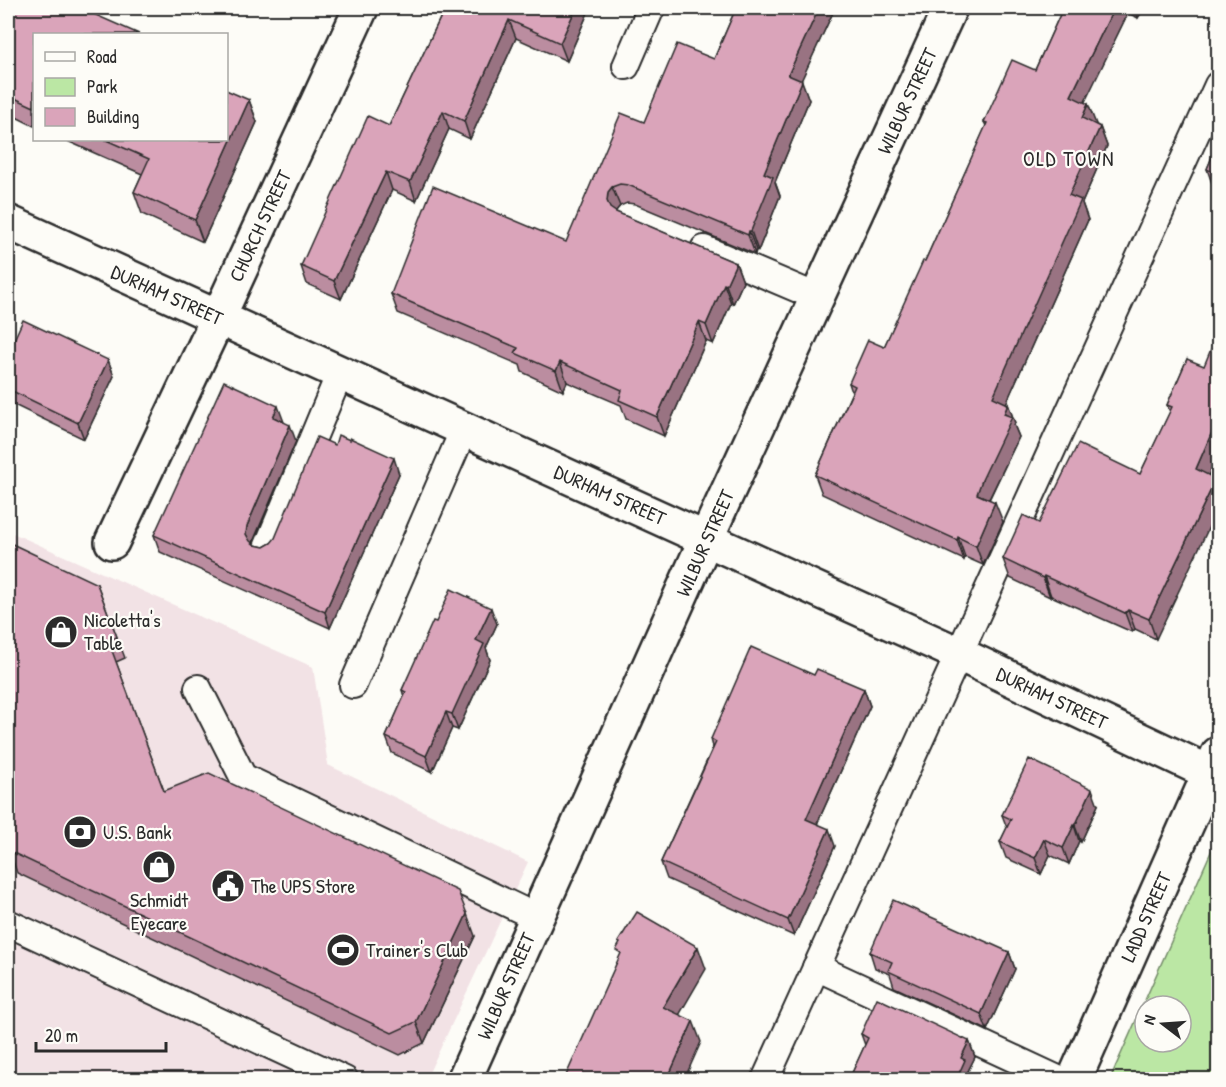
<svg xmlns="http://www.w3.org/2000/svg" width="1226" height="1087" font-family="'Patrick Hand',sans-serif">
	<style>
		.built { fill: #f2e2e5 }
		.green { fill: #bbe7a4; stroke: #738968; stroke-width: 1.5; fill-rule: evenodd }
		.lines { fill: none; stroke-linecap: round; stroke-linejoin: round }
		.lane-casing { stroke: #2b2b2b; stroke-width: 30 }
		.street-casing { stroke: #2b2b2b; stroke-width: 38 }
		.lane { stroke: #fdfcf7; stroke-width: 26 }
		.street { stroke: #fdfcf7; stroke-width: 33 }
		.wall { fill: #bb8da0; stroke: #2b2b2b; stroke-width: 1.5 }
		.shaded-wall { fill: #997382; stroke: #2b2b2b; stroke-width: 1.5 }
		.building { fill: #daa4ba; stroke: #2b2b2b; stroke-width: 1.5 }
		.labels { text-anchor: middle; stroke-width: 4.5; stroke-linejoin: round; paint-order: stroke }
		.street-label { font-size: 20px; fill: #2b2b2b; stroke: #fdfcf7 }
		.poi-label { font-size: 20px; fill: #2b2b2b; stroke: #fdfcf7; text-anchor: start }
		.neighbourhood-label { font-size: 21px; letter-spacing: 1.5px; fill: #2b2b2b; stroke: #fdfcf7 }
	</style>
	<rect width="100%" height="100%" fill="#fdfcf7"/>
	<filter id="ink" filterUnits="userSpaceOnUse"><feTurbulence type="fractalNoise" baseFrequency=".0167" numOctaves="2"/><feDisplacementMap in="SourceGraphic" scale="12" xChannelSelector="R" yChannelSelector="G"/><feConvolveMatrix kernelMatrix="1 2 1 2 8 2 1 2 1" color-interpolation-filters="sRGB"/></filter>
	<g filter="url(#ink)">
		<!-- built -->
		<polygon class="built" points="8,531 313,667 328,765 528,862 426,1079 8,1080"/>
		<!-- green -->
		<path class="green" d="M1218,836V1079H1110ZM1145,1006H1181V1042H1145Z"/>
		<g class="lines">
			<!-- lane casing -->
			<g class="lane-casing">
				<g id="lane">
					<polyline points="626,66 651,8"/>
					<polyline points="704,249 817,297"/>
					<polyline points="267,548 340,373"/>
					<polyline points="353,685 464,429"/>
					<polyline points="198,688 243,777 536,917"/>
					<polyline points="8,923 345,1080"/>
					<polyline points="816,967 1060,1080"/>
					<polyline points="765,1080 1218,85"/>
				</g>
			</g>
			<!-- street casing -->
			<g class="street-casing">
				<g id="street">
					<polyline points="8,222 959,654 1210,773"/>
					<polyline points="112,542 218,318 361,8"/>
					<polyline points="464,1080 706,539 950,8"/>
					<polyline points="1074,1080 1218,754"/>
				</g>
			</g>
			<!-- lane -->
			<use href="#lane" class="lane"/>
			<!-- street -->
			<use href="#street" class="street"/>
		</g>
		<!-- wall -->
		<g class="wall">
			<polygon points="8,8 34,34 34,126 8,113"/>
			<polygon points="445,8 590,8 567,61 516,38 470,139 449,129 416,201 392,190 341,299 307,284 301,266 389,126"/>
			<polygon points="735,8 835,8 801,80 809,100 775,182 780,196 758,251 756,250 755,254 635,204 627,203 620,206 615,212 736,263 743,282 733,304 731,303 713,344 706,341 664,436 626,419 621,405 567,382 563,391 522,372 520,365 398,313 391,294 566,242 644,122 714,59 736,8"/>
			<polygon points="1063,8 1144,8 1138,18 1128,13 1084,102 1088,104 1095,124 1100,127 1107,146 1082,203 1088,220 1006,403 1008,404 1015,423 1014,425 1019,437 989,500 1003,522 983,565 965,557 964,560 822,494 815,475 852,392 849,383 884,347 925,261 986,126 984,122 1035,70"/>
			<polygon points="249,100 257,122 203,242 142,214 134,192 142,174 65,140 226,140"/>
			<polygon points="1218,143 1218,191 1214,189 1207,169"/>
			<polygon points="8,353 108,360 114,376 84,439 8,402"/>
			<polygon points="1187,359 1218,453 1209,475 1156,639 1135,629 1132,632 1051,596 1050,597 1010,578 1003,559 1039,523 1140,474 1170,412 1167,405"/>
			<polygon points="283,422 296,441 253,542 253,544 255,545 264,547 271,543 399,474 330,628 160,552 154,535"/>
			<polygon points="97,584 125,658 116,662 164,791 475,936 424,1043 400,1055 17,873 8,847"/>
			<polygon points="436,622 497,624 486,648 490,660 458,730 452,728 432,772 392,753 386,737 404,697 402,690"/>
			<polygon points="814,675 864,689 870,706 817,824 835,846 794,936 667,879 661,862 713,747 711,739"/>
			<polygon points="1098,805 1081,842 1079,841 1069,864 1050,855 1041,874 1006,858 1000,842 1007,828 1002,815"/>
			<polygon points="870,952 1009,952 1015,969 987,1030 894,987 890,974 875,968"/>
			<polygon points="861,1034 969,1041 975,1057 968,1071 970,1076 969,1080 855,1080 852,1073 865,1045"/>
		</g>
		<!-- shaded-wall -->
		<g class="shaded-wall">
			<polygon points="576,8 590,8 567,61 560,43"/>
			<polygon points="819,8 835,8 795,94 788,75"/>
			<polygon points="1114,8 1126,8 1128,13 1078,116 1071,96"/>
			<polygon points="1135,8 1144,8 1138,18"/>
			<polygon points="509,20 516,38 470,139 464,121"/>
			<polygon points="802,81 809,100 775,182 780,196 758,251 751,231 764,173"/>
			<polygon points="249,100 257,122 203,242 195,220"/>
			<polygon points="1088,104 1096,124 1089,138 1082,118"/>
			<polygon points="443,111 449,129 416,201 410,182"/>
			<polygon points="1100,127 1107,146 1082,203 1088,220 1000,417 993,397 1069,195"/>
			<polygon points="386,172 392,190 341,299 334,281"/>
			<polygon points="612,187 620,206 615,212 614,220 607,201 608,192"/>
			<polygon points="749,231 756,250 755,254 748,235"/>
			<polygon points="736,263 743,282 733,304 726,285"/>
			<polygon points="724,284 731,303 713,344 706,325"/>
			<polygon points="699,322 706,341 664,436 657,417"/>
			<polygon points="108,360 114,376 84,439 78,423"/>
			<polygon points="560,362 567,382 563,391 556,371"/>
			<polygon points="1008,404 1015,423 1014,425 1019,437 989,499 977,494 1004,414"/>
			<polygon points="278,406 284,422 273,417"/>
			<polygon points="1218,418 1218,453 1203,488 1196,469"/>
			<polygon points="290,425 296,441 253,542 252,550 246,534 247,526"/>
			<polygon points="394,458 399,474 330,628 325,612"/>
			<polygon points="1216,479 1218,485 1218,508 1156,639 1149,619"/>
			<polygon points="995,502 1003,522 983,565 976,546"/>
			<polygon points="958,537 965,557 964,560 957,540"/>
			<polygon points="1044,576 1051,596 1050,597 1043,578"/>
			<polygon points="491,608 497,624 486,648 490,660 458,730 452,714 476,640"/>
			<polygon points="1128,610 1135,629 1132,632 1125,613"/>
			<polygon points="864,689 870,706 812,835 806,819"/>
			<polygon points="446,712 452,728 432,772 426,756"/>
			<polygon points="1092,789 1098,805 1081,842 1075,826"/>
			<polygon points="1074,825 1079,841 1069,864 1063,848"/>
			<polygon points="829,829 835,846 794,936 788,920"/>
			<polygon points="1044,839 1050,855 1041,874 1035,858"/>
			<polygon points="467,914 475,936 424,1043 416,1022"/>
			<polygon points="698,947 706,969 671,1029 663,1007"/>
			<polygon points="1009,952 1015,969 987,1030 981,1014"/>
			<polygon points="693,1021 701,1042 684,1080 667,1080"/>
			<polygon points="969,1041 975,1057 968,1071 970,1076 969,1080 956,1080 961,1058"/>
		</g>
		<!-- building -->
		<g class="building">
			<polygon points="8,8 80,8 139,34 34,34 34,107 8,95"/>
			<polygon points="445,8 576,8 560,43 509,20 464,121 443,111 410,182 386,172 334,281 301,266 368,116 389,126"/>
			<polygon points="736,8 819,8 788,75 802,81 764,173 773,177 751,231 749,231 748,235 628,185 620,184 612,187 608,192 607,201 610,208 616,212 736,263 726,285 724,284 706,325 699,322 657,417 619,400 622,390 560,362 556,371 515,353 518,348 391,294 433,186 566,242 621,113 644,122 677,44 714,59"/>
			<polygon points="1063,8 1114,8 1071,96 1088,104 1082,118 1100,127 1069,195 1081,200 993,397 1008,404 1004,414 1012,417 982,480 977,494 995,502 976,546 958,537 957,540 815,475 855,386 849,383 868,340 884,347 923,261 925,261 987,123 984,122 1012,60 1035,70"/>
			<polygon points="226,90 249,100 195,220 134,192 149,159 106,140 226,140"/>
			<polygon points="1218,143 1218,175 1207,169"/>
			<polygon points="23,320 108,360 78,423 8,389 8,353"/>
			<polygon points="1218,332 1218,418 1196,469 1216,479 1149,619 1128,610 1125,613 1044,576 1043,578 1003,559 1023,515 1039,523 1078,444 1140,474 1172,407 1167,405 1187,359 1204,366"/>
			<polygon points="224,381 278,406 273,417 290,425 247,526 246,534 250,541 255,545 264,547 271,543 275,538 317,437 335,445 338,435 350,440 350,438 394,458 325,612 154,535"/>
			<polygon points="8,542 97,584 117,637 108,640 164,791 209,773 458,891 467,914 416,1022 392,1033 9,851 8,846"/>
			<polygon points="451,589 491,608 476,640 484,644 452,714 446,712 426,756 386,737 406,692 402,690 433,621 436,622"/>
			<polygon points="751,647 814,675 817,669 864,689 806,819 829,829 788,920 661,862 716,742 711,739"/>
			<polygon points="1029,759 1092,789 1075,826 1074,825 1063,848 1044,839 1035,858 1000,842 1011,819 1002,815"/>
			<polygon points="893,900 1009,952 981,1014 888,971 892,962 870,952"/>
			<polygon points="637,912 698,947 663,1007 693,1021 667,1080 564,1080 621,953 616,950 620,943 618,942"/>
			<polygon points="877,998 969,1041 961,1058 965,1060 956,1080 856,1080 857,1075 852,1073 868,1038 861,1034"/>
		</g>
	</g>
	<!-- icons -->
	<defs>
		<g id="shop-disc" transform="scale(1.725)"><circle r="9.5" fill="#2b2b2b" stroke="#fdfcf7"/><path d="M-5-2.5h2.3a2.7 3.5 0 0 1 5.4 0H5L5.5 6h-11ZM-1.5-2.5h3a1.5 2.3 0 0 0-3 0Z" fill="#fff"/></g>
		<g id="bank-disc" transform="scale(1.725)"><circle r="9.5" fill="#2b2b2b" stroke="#fdfcf7"/><path d="M-6-4H6V4H-6ZM0-2.3a2.3 2.3 0 1 0 0 4.6a2.3 2.3 0 1 0 0-4.6Z" fill="#fff"/></g>
		<g id="civic-disc" transform="scale(1.725)"><circle r="9.5" fill="#2b2b2b" stroke="#fdfcf7"/><path d="M-.6-6.5H3V-4.5H.6V-3L4-1V1h2V6H-6V1h2V-1L-.6-3ZM-1.2 2.5V6h2.4V2.5Z" fill="#fff"/></g>
		<g id="stadium-disc" transform="scale(1.725)"><circle r="9.5" fill="#2b2b2b" stroke="#fdfcf7"/><path d="M0-5a6.5 5 0 1 0 0 10a6.5 5 0 1 0 0-10ZM-3.5-1.8h7v3.6h-7Z" fill="#fff"/></g>
	</defs>
	<g fill-rule="evenodd">
		<use href="#shop-disc" x="61" y="632"/>
		<use href="#bank-disc" x="80" y="832"/>
		<use href="#shop-disc" x="159" y="867"/>
		<use href="#civic-disc" x="228" y="886"/>
		<use href="#stadium-disc" x="343" y="950"/>
	</g>
	<g class="labels">
		<!-- street labels -->
		<g class="street-label">
			<text transform="translate(907 101) rotate(-65)" y="7">WILBUR STREET</text>
			<text transform="translate(260 226) rotate(-65)" y="7">CHURCH STREET</text>
			<text transform="translate(167 295) rotate(24)" y="7">DURHAM STREET</text>
			<text transform="translate(610 495) rotate(24)" y="7">DURHAM STREET</text>
			<text transform="translate(705 543) rotate(-66)" y="7">WILBUR STREET</text>
			<text transform="translate(1052 698) rotate(25)" y="7">DURHAM STREET</text>
			<text transform="translate(1146 917) rotate(-66)" y="7">LADD STREET</text>
			<text transform="translate(506 986) rotate(-66)" y="7">WILBUR STREET</text>
		</g>
		<!-- poi labels -->
		<g class="poi-label">
			<text x="84" y="627">Nicoletta's<tspan x="84" dy="23">Table</tspan></text>
			<text x="103" y="839">U.S. Bank</text>
			<text x="251" y="893">The UPS Store</text>
			<text x="159" y="907" text-anchor="middle">Schmidt<tspan x="159" dy="23">Eyecare</tspan></text>
			<text x="366" y="957">Trainer's Club</text>
		</g>
		<!-- neighbourhood labels -->
		<g class="neighbourhood-label">
			<text x="1069" y="166">OLD TOWN</text>
		</g>
	</g>
	<!-- margin -->
	<rect width="1226" height="1087" fill="none" stroke="#fdfcf7" stroke-width="30"/>
	<rect x="15" y="15" width="1196" height="1057" fill="none" stroke="#2b2b2b" stroke-width="2" filter="url(#ink)"/>
	<!-- legend -->
	<rect x="33" y="33" width="195" height="108" fill="#fdfcf7" stroke="#a9a8a5" stroke-width="1.5"/>
	<rect x="45" y="52" width="30" height="9" fill="#fdfcf7" stroke="#a9a8a5" stroke-width="1.5"/>
	<text x="87" y="63" font-size="18" fill="#2b2b2b">Road</text>
	<rect x="45" y="78" width="30" height="18" fill="#bbe7a4" stroke="#a9a8a5" stroke-width="1.5"/>
	<text x="87" y="93" font-size="18" fill="#2b2b2b">Park</text>
	<rect x="45" y="108" width="30" height="18" fill="#daa4ba" stroke="#a9a8a5" stroke-width="1.5"/>
	<text x="87" y="123" font-size="18" fill="#2b2b2b">Building</text>
	<!-- north arrow -->
	<g transform="translate(1163 1024) rotate(287)"><circle r="28" fill="#fdfcf7" stroke="#a9a8a5" stroke-width="1.5"/>
	<path d="M0-4.5L10 22L0 15L-10 22Z" fill="#2b2b2b"/>
	<text y="-9" font-size="16" font-weight="bold" text-anchor="middle" fill="#2b2b2b">N</text>
	</g>
	<!-- scale -->
	<path d="M36 1042v9h130v-9" fill="none" stroke="#2b2b2b" stroke-width="3"/>
	<text x="45" y="1042" font-size="18" fill="#2b2b2b" stroke="#fdfcf7" stroke-width="4.5" paint-order="stroke">20 m</text>
</svg>
